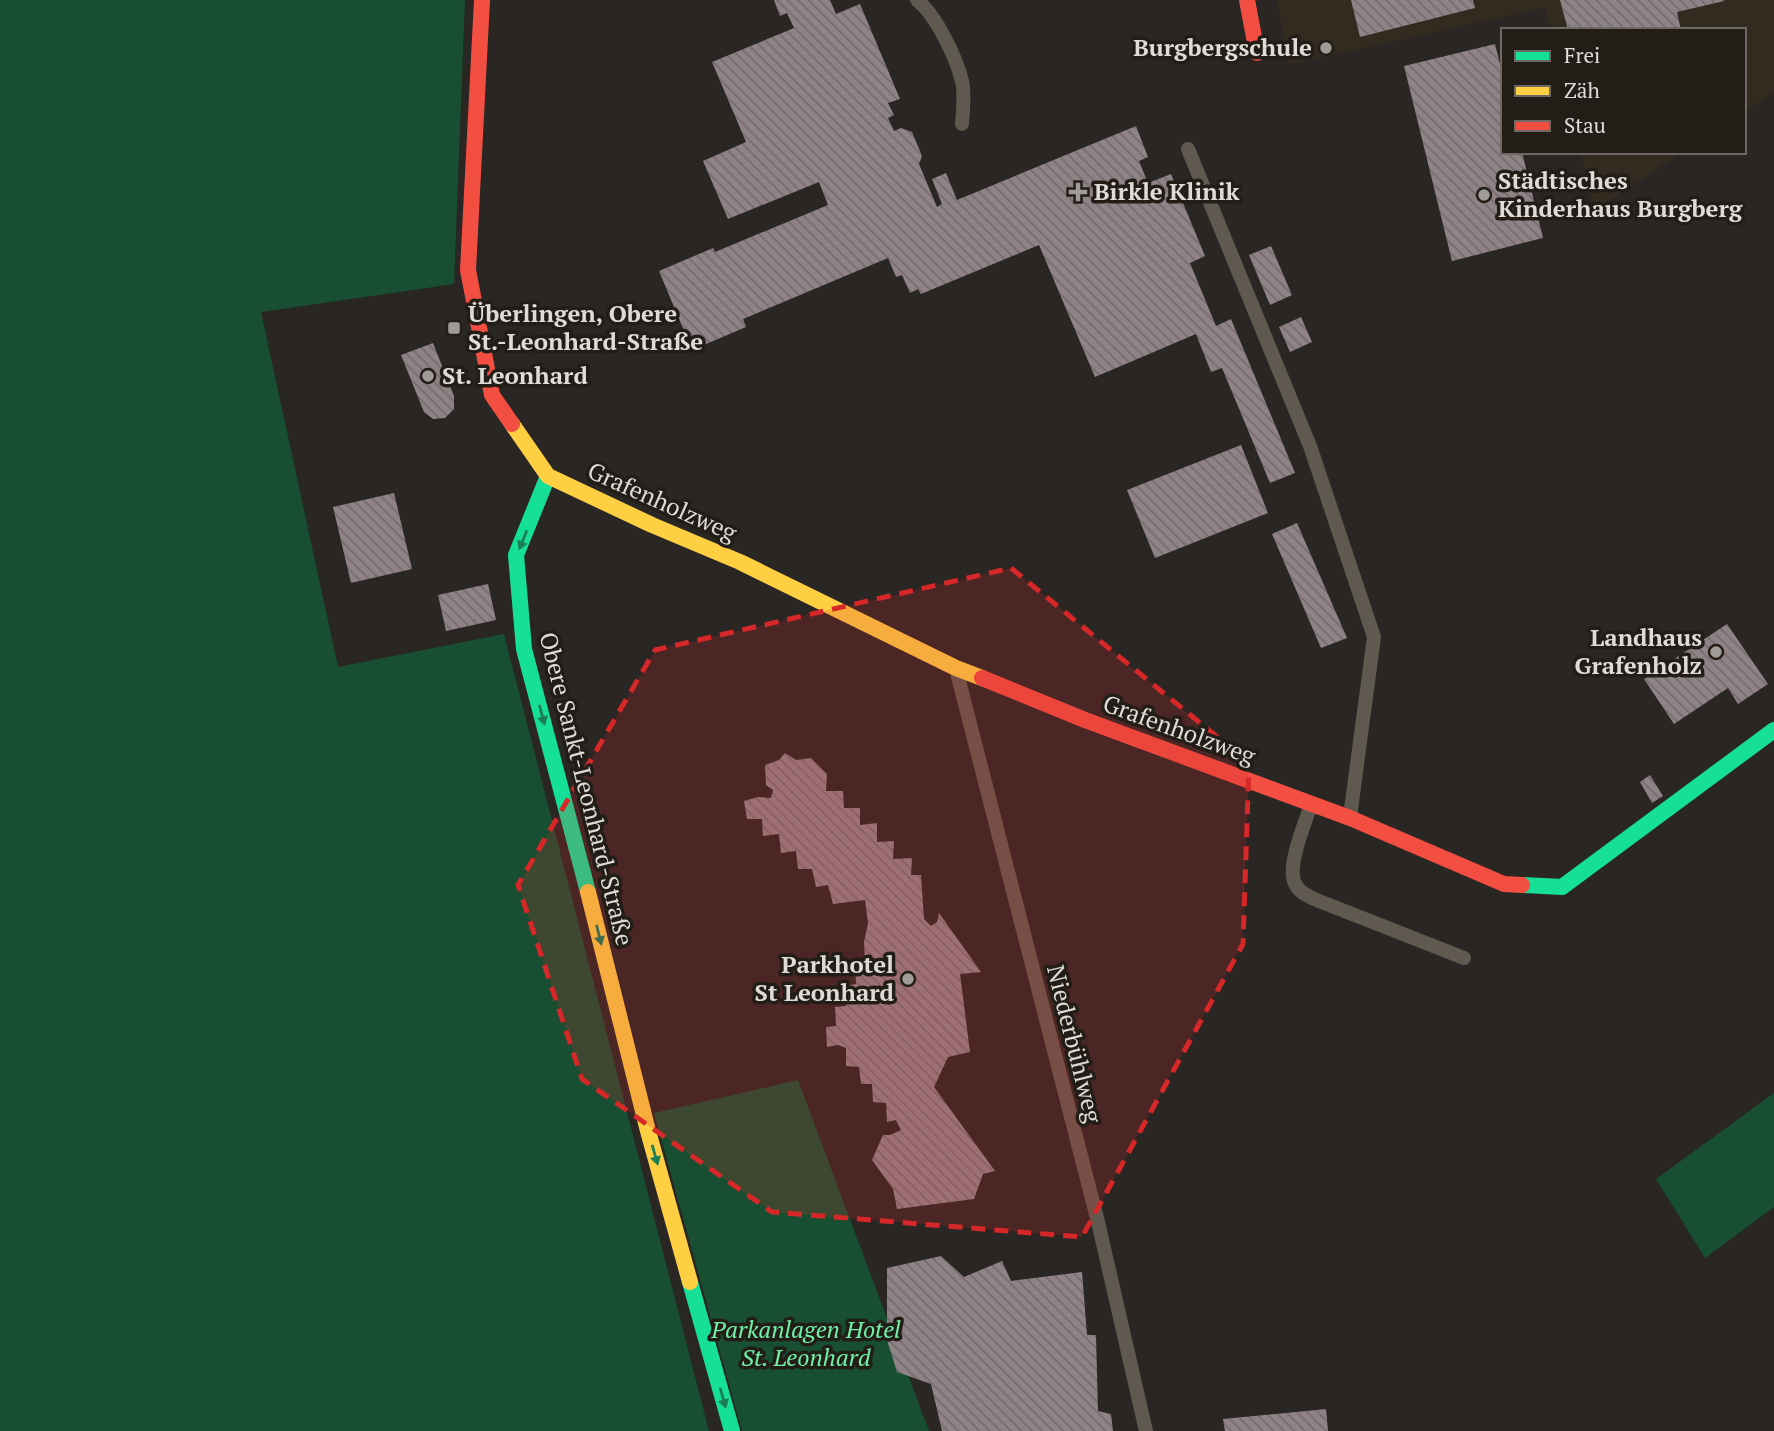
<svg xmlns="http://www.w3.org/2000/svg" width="1774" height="1431" font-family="'PT Serif',serif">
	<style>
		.built { fill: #332a20 }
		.green { fill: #184f32 }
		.building { fill: url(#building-back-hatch) }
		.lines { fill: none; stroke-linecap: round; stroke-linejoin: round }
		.lane { stroke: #60594f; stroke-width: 14 }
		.fast { stroke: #16e098; stroke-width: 16 }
		.slow { stroke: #ffcf43; stroke-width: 16 }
		.jam { stroke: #f24e42; stroke-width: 16 }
		.oneway { fill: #1c7e58 }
		.marked { fill: #d62828; fill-opacity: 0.2; stroke: #d62828; stroke-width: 5; stroke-dasharray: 14 9; stroke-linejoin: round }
		.poi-dot { fill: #9f9c98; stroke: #231d17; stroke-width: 2.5 }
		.labels { text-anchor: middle; stroke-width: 7; stroke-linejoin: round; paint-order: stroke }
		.poi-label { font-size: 24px; font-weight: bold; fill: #dfdbd7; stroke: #231d17; text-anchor: start }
		.street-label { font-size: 24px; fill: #dfdbd7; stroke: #231d17 }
		.park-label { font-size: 24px; font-style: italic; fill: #6ef1a6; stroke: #231d17 }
	</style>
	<defs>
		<pattern id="building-back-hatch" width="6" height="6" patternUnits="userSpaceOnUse" patternTransform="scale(1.75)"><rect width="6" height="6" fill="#908387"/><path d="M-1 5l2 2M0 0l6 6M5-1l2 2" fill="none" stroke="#756c6e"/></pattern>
	</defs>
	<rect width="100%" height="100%" fill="#292623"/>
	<!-- built -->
	<g class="built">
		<polygon points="1277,0 1774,0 1774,93 1744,112 1744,30 1550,30 1544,8 1288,65"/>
		<polygon points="1580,152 1683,152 1594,211"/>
	</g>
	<!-- green -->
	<g class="green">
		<polygon points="0,0 465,0 454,284 261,312 338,667 504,634 709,1431 0,1431"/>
		<polygon points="798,1080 929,1431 742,1431 654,1113"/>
		<polygon points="1774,1093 1774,1207 1705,1258 1656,1179"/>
	</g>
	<!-- building -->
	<g class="building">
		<polygon points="774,0 830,0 836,14 860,4 900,99 888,103 894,115 888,118 894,131 901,128 912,132 922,156 919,164 937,207 942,204 932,179 946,173 957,200 1136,126 1148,157 1139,161 1148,183 1171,174 1205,256 1190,263 1216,326 1231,319 1295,473 1270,483 1222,368 1211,372 1196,334 1095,377 1039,245 921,294 918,289 910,293 902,275 896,277 888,258 743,319 746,327 692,350 659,271 713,248 715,252 828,205 819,182 728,219 703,161 746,142 712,62 794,28 787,13 780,16"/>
		<polygon points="1351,0 1473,0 1475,8 1360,37"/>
		<polygon points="1560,0 1724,0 1724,1 1677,12 1681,30 1568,30"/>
		<polygon points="1495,44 1503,76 1503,152 1522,152 1543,238 1452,261 1404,66"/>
		<polygon points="1271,246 1292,295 1270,305 1249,255"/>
		<polygon points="1301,317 1312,342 1290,352 1279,327"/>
		<polygon points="433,343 454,396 454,409 445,418 433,419 424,412 401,355"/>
		<polygon points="1241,445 1268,513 1155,558 1127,490"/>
		<polygon points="394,493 412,569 351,583 333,507"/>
		<polygon points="1297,523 1347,638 1321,648 1272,534"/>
		<polygon points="488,584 496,620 446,631 438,595"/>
		<polygon points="1727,624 1768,684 1738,704 1728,688 1674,724 1644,679"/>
		<polygon points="785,753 796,760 811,758 827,774 826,791 843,791 844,808 860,808 860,825 877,823 877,842 894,841 893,859 912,858 911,875 921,875 924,919 931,926 937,922 939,913 981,972 960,974 970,1052 948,1057 934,1087 995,1171 983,1174 974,1199 897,1209 893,1189 872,1160 883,1135 890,1135 901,1130 896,1120 887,1122 886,1103 873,1102 872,1084 861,1084 859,1067 846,1066 846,1048 838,1045 827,1047 826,1027 836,1026 835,1007 846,1006 844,986 856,984 855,966 865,962 864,942 868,923 865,900 833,904 828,885 816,887 812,869 798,869 796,851 781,853 779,834 763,836 762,819 747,819 744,801 758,797 771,798 773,790 766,785 765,765 779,760"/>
		<polygon points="1650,775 1663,796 1652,803 1640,782"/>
		<polygon points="941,1256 964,1277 1002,1261 1011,1281 1082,1272 1087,1335 1096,1335 1098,1411 1111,1414 1113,1431 942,1431 931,1384 897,1372 887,1340 887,1268"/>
		<polygon points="1326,1409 1328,1431 1225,1431 1223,1419"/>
	</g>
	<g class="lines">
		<!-- lane -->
		<g class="lane">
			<path d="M917,0C936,15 956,57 962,81C965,94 963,111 962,124"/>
			<polyline points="1188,149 1310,446 1374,637 1350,817"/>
			<polyline points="957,673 1098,1222 1146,1431"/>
			<path d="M1311,805C1305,823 1288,863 1294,881C1297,891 1306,895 1314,899L1464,958"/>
		</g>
		<!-- fast -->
		<g class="fast">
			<polyline points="548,476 516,555 524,649 588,892"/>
			<polyline points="1522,885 1562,887 1774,730"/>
			<polyline points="690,1282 732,1431"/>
		</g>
		<!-- slow -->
		<g class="slow">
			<polyline points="512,424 548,476 652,525 740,562 956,668 982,678"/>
			<polyline points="588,892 648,1131 690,1282"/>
		</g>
		<!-- jam -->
		<g class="jam">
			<polyline points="482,0 468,270 492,395 512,424"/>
			<polyline points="1247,0 1257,53"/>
			<polyline points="982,678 1085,720 1350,818 1504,884 1522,885"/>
		</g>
	</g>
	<!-- one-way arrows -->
	<defs><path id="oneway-solid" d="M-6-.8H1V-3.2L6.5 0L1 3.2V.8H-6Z" transform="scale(1.75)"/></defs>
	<g class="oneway">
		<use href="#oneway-solid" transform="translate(523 540) rotate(112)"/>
		<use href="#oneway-solid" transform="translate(542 715) rotate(75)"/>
		<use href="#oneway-solid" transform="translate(599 935) rotate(76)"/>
		<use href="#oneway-solid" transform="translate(655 1155) rotate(74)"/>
		<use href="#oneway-solid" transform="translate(723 1398) rotate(74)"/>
	</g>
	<!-- marked area -->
	<path class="marked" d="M1011,568L1249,763L1243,944L1082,1237L772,1212L582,1079L518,885L655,650Z"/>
	<!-- markers -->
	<g class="poi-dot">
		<circle cx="1326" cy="48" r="7"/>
		<path d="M1074.5 181.5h7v7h7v7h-7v7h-7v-7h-7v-7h7z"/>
		<circle cx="1484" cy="195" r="7"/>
		<rect x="447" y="321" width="14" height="14" rx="3.5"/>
		<circle cx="428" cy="376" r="7"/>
		<circle cx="1716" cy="652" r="7"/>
		<circle cx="908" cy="979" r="7"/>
	</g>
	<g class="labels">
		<!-- poi labels -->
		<g class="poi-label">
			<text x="1312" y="56" text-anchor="end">Burgbergschule</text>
			<text x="1498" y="189">Städtisches<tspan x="1498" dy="28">Kinderhaus Burgberg</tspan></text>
			<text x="1094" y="200">Birkle Klinik</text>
			<text x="468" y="322">Überlingen, Obere<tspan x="468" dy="28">St.-Leonhard-Straße</tspan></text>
			<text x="442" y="384">St. Leonhard</text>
			<text x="1702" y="646" text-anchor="end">Landhaus<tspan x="1702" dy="28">Grafenholz</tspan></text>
			<text x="894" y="973" text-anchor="end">Parkhotel<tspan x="894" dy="28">St Leonhard</tspan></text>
		</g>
		<!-- street labels -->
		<g class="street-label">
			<text transform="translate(662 502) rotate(24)" y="8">Grafenholzweg</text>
			<text transform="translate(1179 730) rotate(20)" y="8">Grafenholzweg</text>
			<text transform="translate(586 789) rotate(76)" y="8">Obere Sankt-Leonhard-Straße</text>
			<text transform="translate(1074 1044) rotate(76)" y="8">Niederbühlweg</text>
		</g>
		<!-- park labels -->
		<g class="park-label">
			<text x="806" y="1338">Parkanlagen Hotel<tspan x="806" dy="28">St. Leonhard</tspan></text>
		</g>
	</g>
	<!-- legend -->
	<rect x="1501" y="28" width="245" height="126" fill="#231d17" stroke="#6e6964" stroke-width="2"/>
	<rect x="1515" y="51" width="35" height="10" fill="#16e098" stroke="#6e6964" stroke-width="2"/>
	<text x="1564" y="63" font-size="21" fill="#dfdbd7">Frei</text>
	<rect x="1515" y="86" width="35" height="10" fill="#ffcf43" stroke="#6e6964" stroke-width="2"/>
	<text x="1564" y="98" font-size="21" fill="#dfdbd7">Zäh</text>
	<rect x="1515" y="121" width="35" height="10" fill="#f24e42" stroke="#6e6964" stroke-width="2"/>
	<text x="1564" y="133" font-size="21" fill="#dfdbd7">Stau</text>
</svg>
